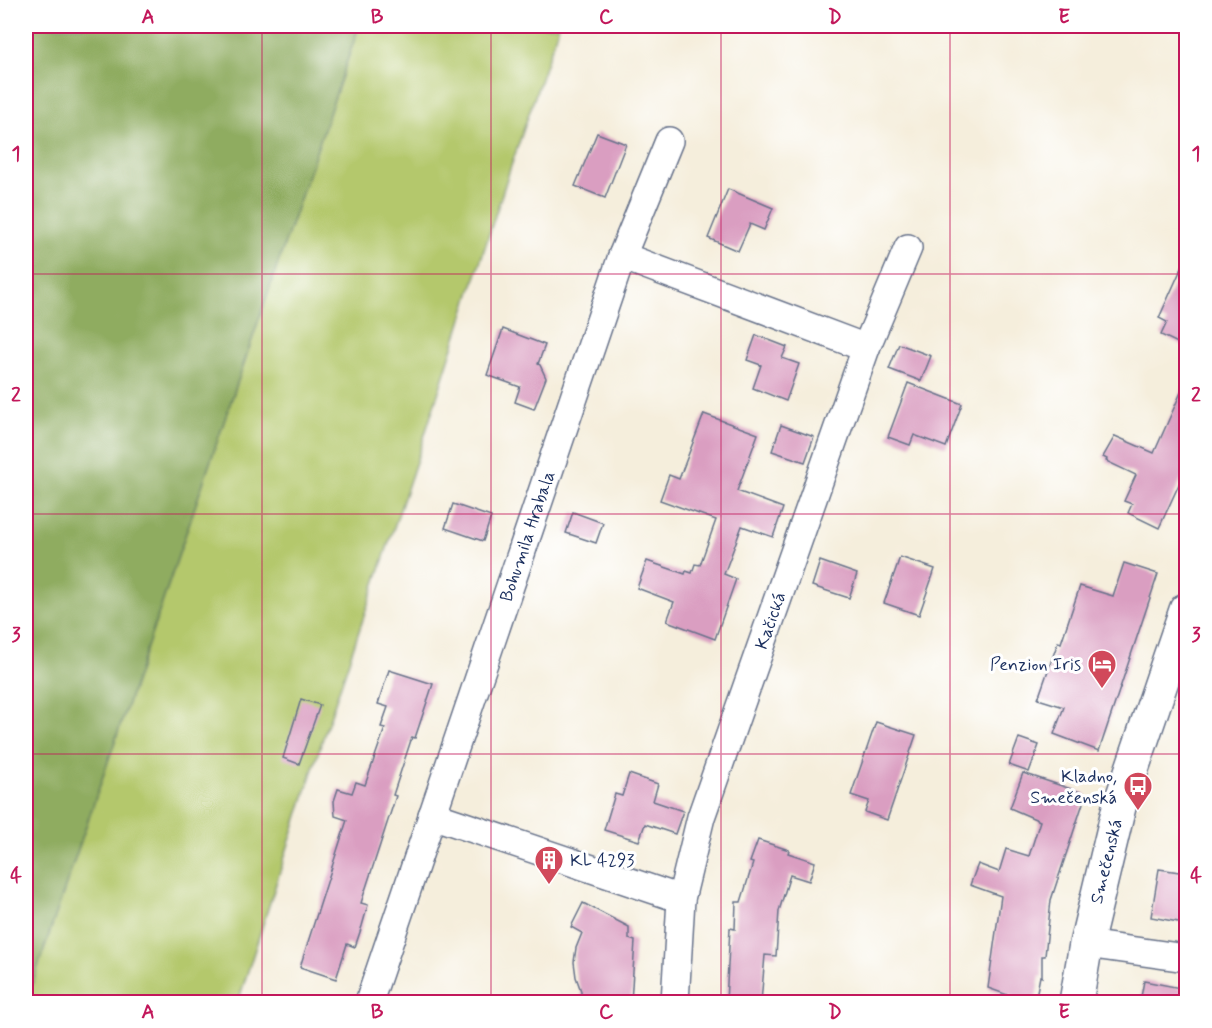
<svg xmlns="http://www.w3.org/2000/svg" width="1212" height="1028" font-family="Mynerve,sans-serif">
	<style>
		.green { fill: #b4c86c; stroke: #687c65; stroke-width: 1.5 }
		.forest { fill: #8fac60; stroke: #556e5f; stroke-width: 1.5 }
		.building { fill: #da9ec1 }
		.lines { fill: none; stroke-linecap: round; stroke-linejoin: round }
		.minor-casing { stroke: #67728a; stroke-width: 30 }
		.tertiary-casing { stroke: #67728a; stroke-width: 36 }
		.minor { stroke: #fff; stroke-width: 27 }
		.tertiary { stroke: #fff; stroke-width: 33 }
		.grid { fill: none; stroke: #c2185b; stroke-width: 1.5; stroke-opacity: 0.55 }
		.labels { text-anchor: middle; stroke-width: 6; stroke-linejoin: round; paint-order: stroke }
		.street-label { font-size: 18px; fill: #1b2f5e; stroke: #fff }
		.poi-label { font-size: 18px; fill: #1b2f5e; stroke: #fff; text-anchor: end }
		.neatline { fill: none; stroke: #c2185b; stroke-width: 2 }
		.grid-label { font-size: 20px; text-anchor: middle; font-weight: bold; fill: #c2185b }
	</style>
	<rect width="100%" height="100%" fill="#fff"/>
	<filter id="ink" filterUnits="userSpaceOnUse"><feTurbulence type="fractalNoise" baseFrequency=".0167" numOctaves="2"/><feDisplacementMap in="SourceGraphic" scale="12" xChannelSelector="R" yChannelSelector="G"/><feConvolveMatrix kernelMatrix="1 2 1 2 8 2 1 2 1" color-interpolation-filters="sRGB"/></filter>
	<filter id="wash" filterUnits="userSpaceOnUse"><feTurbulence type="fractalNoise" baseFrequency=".008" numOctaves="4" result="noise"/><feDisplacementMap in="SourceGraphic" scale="24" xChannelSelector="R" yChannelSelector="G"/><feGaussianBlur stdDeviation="1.35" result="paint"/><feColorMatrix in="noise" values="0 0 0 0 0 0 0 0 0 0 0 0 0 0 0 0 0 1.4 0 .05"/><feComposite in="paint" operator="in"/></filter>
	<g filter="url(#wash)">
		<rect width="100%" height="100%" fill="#f5eedc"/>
		<!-- green -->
		<polygon class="green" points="359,26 559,26 510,169 419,453 320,747 238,1002 26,1002"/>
		<!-- forest -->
		<polygon class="forest" points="26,26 359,26 26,1002"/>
		<g id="blocks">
			<!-- building -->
			<g class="building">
				<polygon points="597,133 626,144 605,198 575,186"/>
				<polygon points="728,189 773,208 764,230 750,224 738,251 708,238"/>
				<polygon points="1186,258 1186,347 1161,335 1167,322 1159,318"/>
				<polygon points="503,329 545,345 538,364 540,365 546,378 534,409 515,402 520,387 487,375"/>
				<polygon points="756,335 787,347 782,358 799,364 786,401 753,388 761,365 747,360"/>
				<polygon points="899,344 931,356 921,381 889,369"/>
				<polygon points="1186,381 1186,469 1159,528 1128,513 1132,504 1124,501 1136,475 1106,461 1107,459 1103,457 1115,436 1154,453"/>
				<polygon points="908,383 962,404 946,447 914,435 910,445 888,437"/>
				<polygon points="704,414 758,434 737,491 783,508 773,537 742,526 724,574 736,579 715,639 667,621 674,602 637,588 647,561 685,574 686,571 692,573 695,564 700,565 716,520 660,500 669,475 679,479"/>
				<polygon points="781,425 814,437 805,462 772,451"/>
				<polygon points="453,504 491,517 483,541 445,528"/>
				<polygon points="573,512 603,523 596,543 566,533"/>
				<polygon points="900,557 935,569 919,615 884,603"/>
				<polygon points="820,561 857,574 849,598 812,586"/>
				<polygon points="1124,563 1158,574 1099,751 1054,734 1064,707 1038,699 1058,642 1061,643 1080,586 1113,596"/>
				<polygon points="389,670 433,684 415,738 412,737 393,795 396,796 361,903 368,905 362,926 355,947 347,944 336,979 300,967 347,820 335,816 334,801 338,789 352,793 356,782 365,785 385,728 381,727 388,707 378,704"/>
				<polygon points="301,699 320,705 299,764 283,758"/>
				<polygon points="876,722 916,735 887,820 865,812 869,801 851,795"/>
				<polygon points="1019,738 1039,745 1029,772 1009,765"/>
				<polygon points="1023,773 1086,794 1051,900 1045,956 1042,956 1042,977 1040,976 1035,1002 1027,1002 988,988 1001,896 970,885 978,864 999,872 1006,849 1029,856 1040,821 1010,808"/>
				<polygon points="629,774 658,784 653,801 683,811 675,834 645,824 639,841 604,830 615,794 622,796"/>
				<polygon points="758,840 789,850 788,853 815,862 809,881 790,875 779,911 776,956 765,955 761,1002 726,1002 730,928 735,929 736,902 741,902 753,863 750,862"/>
				<polygon points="1159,869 1186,873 1186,910 1184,923 1151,917"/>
				<polygon points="583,903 629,927 629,939 635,941 631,1002 581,1002 581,991 576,977 574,962 576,948 582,933 571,927"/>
				<polygon points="1144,981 1186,989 1186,1002 1140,1002"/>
			</g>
		</g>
	</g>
	<g filter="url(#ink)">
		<use href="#blocks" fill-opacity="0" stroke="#67728a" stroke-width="1.5"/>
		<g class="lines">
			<!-- minor casing -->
			<g class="minor-casing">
				<g id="minor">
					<polyline points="622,256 866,348"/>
					<polyline points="432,815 681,899"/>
					<polyline points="1086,944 1186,958"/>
					<path id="s1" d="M369,1002L622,256L669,141"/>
					<path id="s2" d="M675,1002L681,899L701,817L866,348L908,248"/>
				</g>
			</g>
			<!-- tertiary casing -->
			<g class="tertiary-casing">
				<g id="tertiary">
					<path id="s3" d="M1076,1002L1086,944L1119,807L1186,610"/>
				</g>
			</g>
			<!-- minor -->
			<use href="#minor" class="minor"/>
			<!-- tertiary -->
			<use href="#tertiary" class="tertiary"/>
		</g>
	</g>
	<!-- grid -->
	<path class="grid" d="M262,26V1002M491,26V1002M721,26V1002M950,26V1002M26,274H1186M26,514H1186M26,754H1186"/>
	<!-- icons -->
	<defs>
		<g id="hotel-pin" transform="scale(1.5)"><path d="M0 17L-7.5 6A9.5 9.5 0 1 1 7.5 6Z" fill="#d1495b" stroke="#fff"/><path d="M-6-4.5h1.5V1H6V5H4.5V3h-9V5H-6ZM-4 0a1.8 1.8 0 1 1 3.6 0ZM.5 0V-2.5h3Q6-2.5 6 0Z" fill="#fff"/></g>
		<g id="bus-pin" transform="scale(1.5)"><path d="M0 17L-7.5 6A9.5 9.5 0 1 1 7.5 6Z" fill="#d1495b" stroke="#fff"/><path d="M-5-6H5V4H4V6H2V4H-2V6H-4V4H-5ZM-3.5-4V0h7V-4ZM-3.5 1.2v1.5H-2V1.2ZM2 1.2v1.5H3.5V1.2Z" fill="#fff"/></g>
		<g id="building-pin" transform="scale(1.5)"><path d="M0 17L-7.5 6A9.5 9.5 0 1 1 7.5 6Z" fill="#d1495b" stroke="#fff"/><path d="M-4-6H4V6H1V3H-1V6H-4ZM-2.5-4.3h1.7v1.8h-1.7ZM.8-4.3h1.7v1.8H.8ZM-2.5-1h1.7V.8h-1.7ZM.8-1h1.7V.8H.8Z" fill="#fff"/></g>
	</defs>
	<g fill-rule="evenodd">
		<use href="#hotel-pin" x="1102" y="664"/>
		<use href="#bus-pin" x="1138" y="786"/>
		<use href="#building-pin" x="549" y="860"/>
	</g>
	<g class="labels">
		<!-- street labels -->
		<g class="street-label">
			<text dy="6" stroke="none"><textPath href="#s1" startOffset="492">Bohumila Hrabala</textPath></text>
			<text dy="6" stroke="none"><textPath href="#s2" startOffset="396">Kačická</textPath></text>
			<text dy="6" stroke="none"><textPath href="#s3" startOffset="144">Smečenská</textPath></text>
		</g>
		<!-- poi labels -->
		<g class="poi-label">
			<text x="1081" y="670">Penzion Iris</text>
			<text x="1117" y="782">Kladno,<tspan x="1117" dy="21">Smečenská</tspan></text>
			<text x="570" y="866" text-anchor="start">KL 4293</text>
		</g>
	</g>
	<!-- margin -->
	<rect width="1212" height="1028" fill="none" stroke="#fff" stroke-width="66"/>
	<rect x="33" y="33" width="1146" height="962" class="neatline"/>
	<g class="grid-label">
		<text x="148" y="23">A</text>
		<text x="377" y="23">B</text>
		<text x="606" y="23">C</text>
		<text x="835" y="23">D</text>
		<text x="1064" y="23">E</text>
		<text x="16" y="160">1</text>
		<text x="1196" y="160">1</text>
		<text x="16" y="401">2</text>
		<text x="1196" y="401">2</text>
		<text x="16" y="641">3</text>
		<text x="1196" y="641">3</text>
		<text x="16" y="882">4</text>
		<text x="1196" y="882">4</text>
		<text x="148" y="1018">A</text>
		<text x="377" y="1018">B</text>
		<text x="606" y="1018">C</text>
		<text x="835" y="1018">D</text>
		<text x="1064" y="1018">E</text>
	</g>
</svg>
